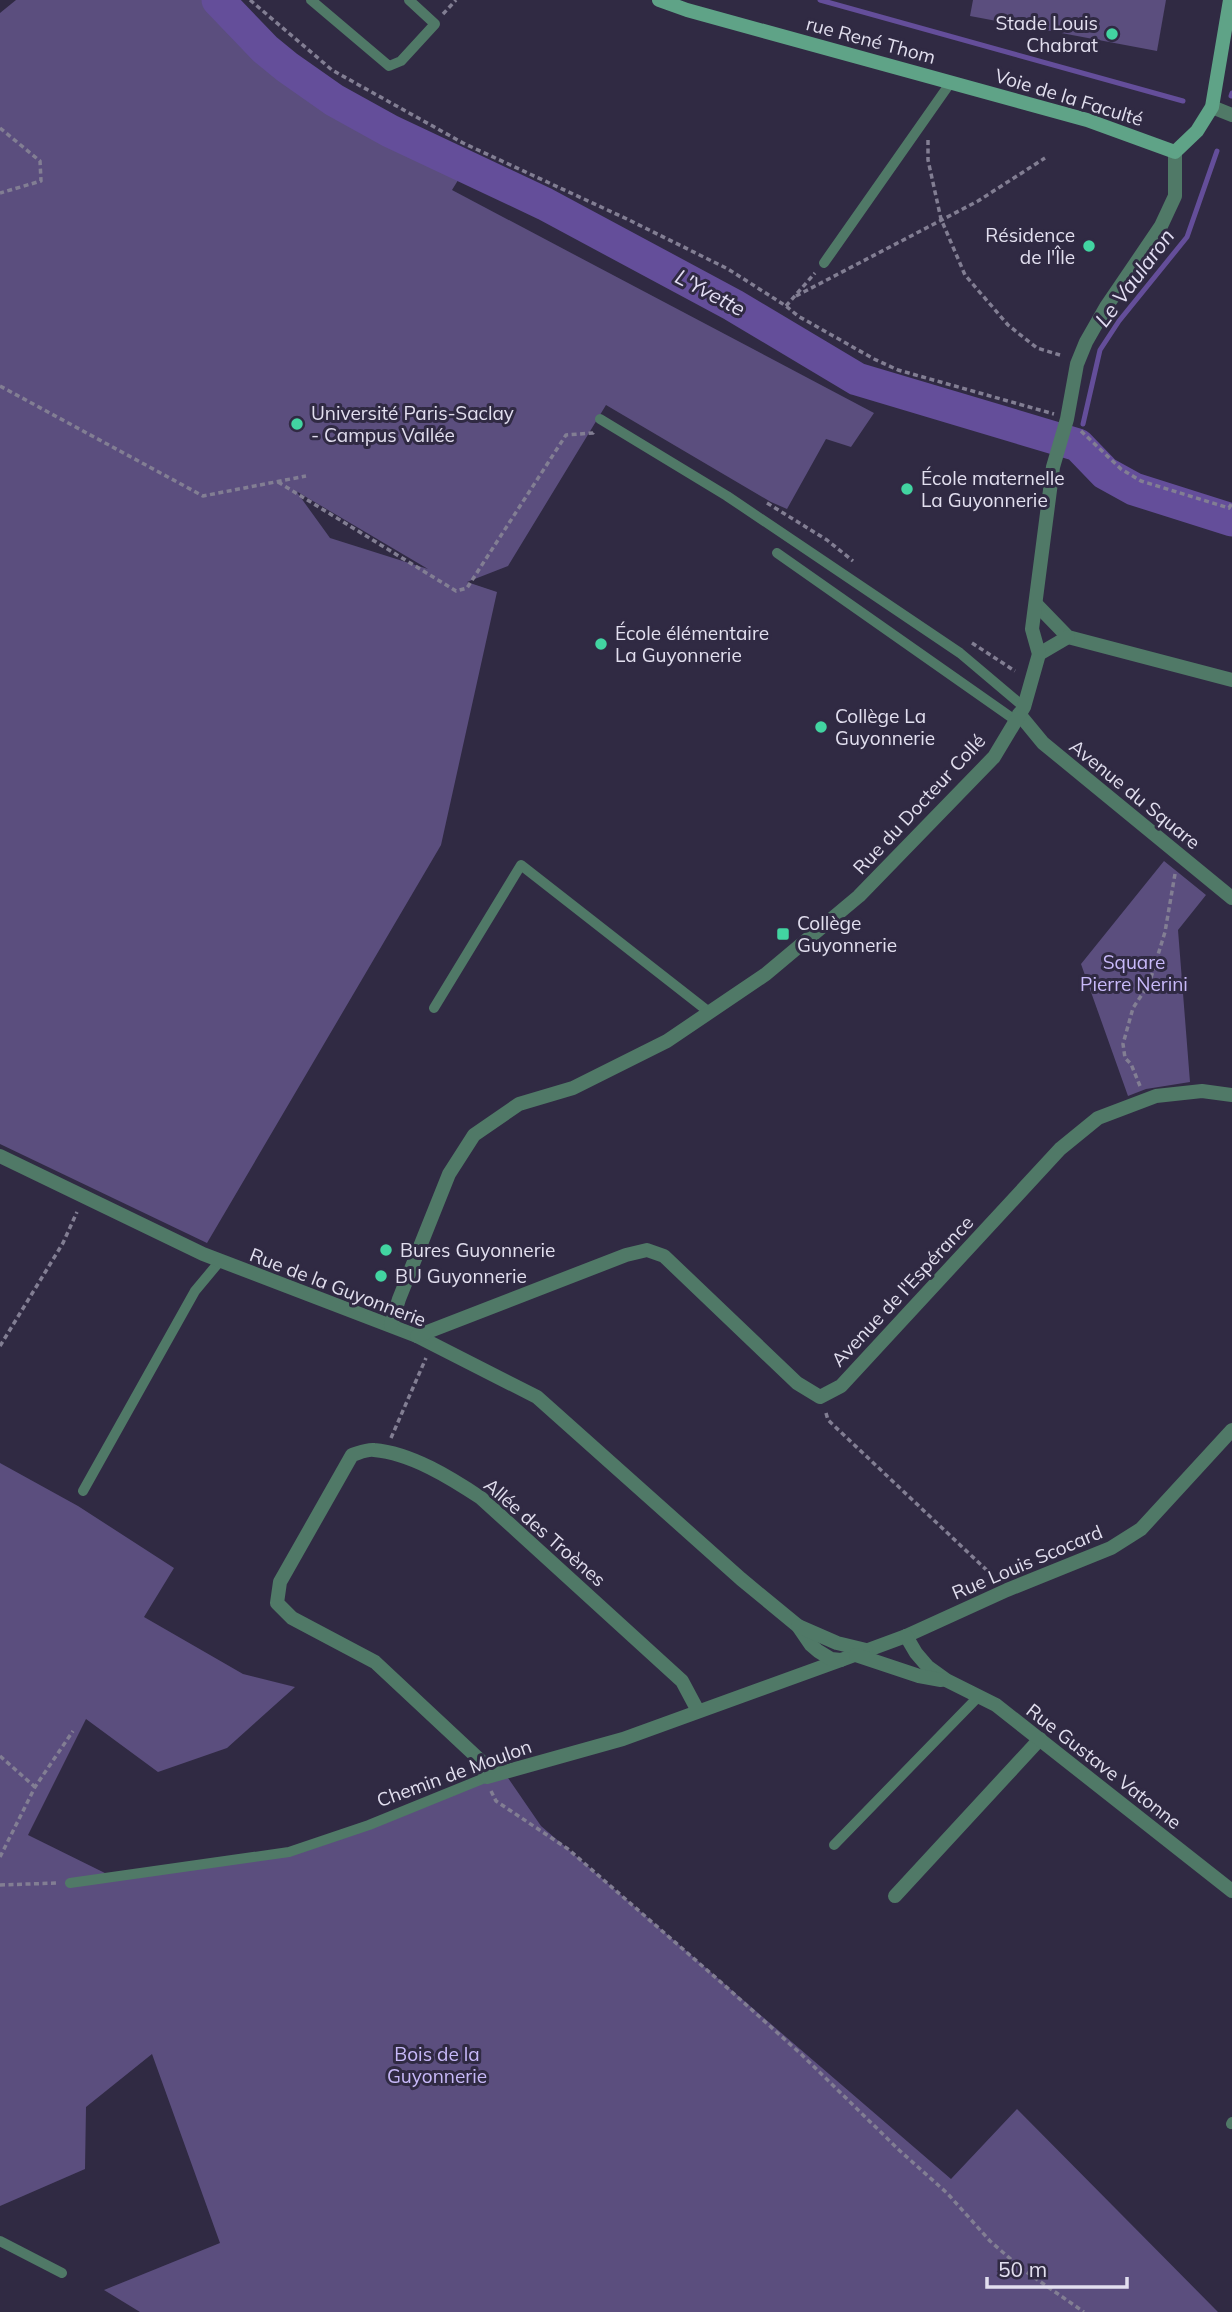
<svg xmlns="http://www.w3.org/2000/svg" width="1232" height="2312" font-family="Mulish,sans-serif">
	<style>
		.green { fill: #5b4e7e; fill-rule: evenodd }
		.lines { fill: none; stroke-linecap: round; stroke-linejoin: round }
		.stream { stroke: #644e9a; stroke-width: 5 }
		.river { stroke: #644e9a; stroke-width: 33 }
		.path { stroke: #827e93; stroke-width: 3.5; stroke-dasharray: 5 3.5; stroke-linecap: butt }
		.service { stroke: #507967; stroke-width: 10 }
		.minor { stroke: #507967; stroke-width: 14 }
		.tertiary { stroke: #507967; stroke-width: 14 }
		.secondary { stroke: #5fa387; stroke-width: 14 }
		.poi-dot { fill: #42d4a1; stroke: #302a43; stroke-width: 2.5 }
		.labels { text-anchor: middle; stroke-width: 6; stroke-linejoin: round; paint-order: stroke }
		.poi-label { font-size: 19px; fill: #e2dfef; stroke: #302a43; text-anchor: start }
		.street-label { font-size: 19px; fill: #e2dfef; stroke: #302a43 }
		.park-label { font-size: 19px; fill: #c8b9f9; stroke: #302a43 }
		.water-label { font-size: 21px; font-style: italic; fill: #e3def4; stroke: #302a43 }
	</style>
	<rect width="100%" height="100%" fill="#302a43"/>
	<!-- green -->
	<g class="green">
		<path d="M16,0H208L252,48L355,121L460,177L452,190L874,413L851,447L826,439L787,509L771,502L606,405L508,566L467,582L497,592L441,845L207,1243L0,1144V13ZM296,491L428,569L330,538Z"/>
		<polygon points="973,0 1166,0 1157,51 970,16"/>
		<polygon points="1164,861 1206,895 1178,930 1190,1082 1146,1089 1128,1096 1081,964"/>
		<polygon points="0,1463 78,1506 174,1568 144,1617 243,1674 295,1687 227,1748 158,1772 86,1719 28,1835 115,1878 289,1852 506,1775 541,1826 951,2179 1017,2109 1218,2312 140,2312 104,2290 220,2243 152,2054 86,2107 85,2169 0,2206"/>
	</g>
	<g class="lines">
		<!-- stream -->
		<g class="stream">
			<polyline points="820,0 1183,101"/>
			<polyline points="1231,96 1232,93"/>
			<polyline points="1083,424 1100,350 1119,321 1187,237 1217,151"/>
		</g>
		<!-- river -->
		<polyline class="river" points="218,0 265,49 287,67 334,100 390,131 545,204 733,305 857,379 1078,445 1105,473 1134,489 1232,520"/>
		<!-- path -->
		<g class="path">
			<polyline points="250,0 332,70 463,143 627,219 728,269 786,306 798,316 874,359 898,370 1054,414"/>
			<polyline points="443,14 456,0"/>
			<polyline points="0,128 40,161 41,181 0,193"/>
			<polyline points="928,140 928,160 941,219 965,275 1008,325 1037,348 1060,355"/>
			<polyline points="796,296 978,201 1045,158"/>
			<polyline points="786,306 815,273"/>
			<polyline points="0,386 203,496 306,476"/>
			<polyline points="1081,431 1121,469 1141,481 1229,508 1232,503"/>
			<polyline points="278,482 456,591 467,588 566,435 593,433 594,431"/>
			<polyline points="767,503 827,540 853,561"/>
			<polyline points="972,643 1015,671"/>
			<polyline points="1140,1086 1131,1064 1125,1058 1123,1044 1133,1008 1149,984 1165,932 1175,874"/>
			<polyline points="0,1346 63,1243 77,1212"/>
			<polyline points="826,1413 828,1420 995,1578"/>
			<polyline points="391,1438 426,1358"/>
			<polyline points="0,1756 35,1787"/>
			<polyline points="491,1791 496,1801 568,1849 723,1984 801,2054 899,2150 947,2193 990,2241 1022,2269 1084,2312"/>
			<polyline points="0,1857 35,1787 73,1731"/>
			<polyline points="0,1885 58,1883"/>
		</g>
		<!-- service -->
		<g class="service">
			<polyline points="311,0 389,66 401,61 435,24 409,0"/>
			<polyline points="824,263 951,82"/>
			<polyline points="600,419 727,496 960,653 1024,707"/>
			<polyline points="777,553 1015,720"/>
			<polyline points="434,1008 521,865 709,1012"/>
			<polyline points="83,1491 195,1291 220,1261"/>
			<polyline points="834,1845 979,1696"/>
			<polyline points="70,1883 289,1852 369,1825 487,1777"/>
			<polyline points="1231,2124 1232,2122"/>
			<polyline points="0,2241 62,2273"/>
		</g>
		<!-- minor -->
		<g class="minor">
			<polyline points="1212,107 1232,115"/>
			<polyline points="1037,605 1068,637 1232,680"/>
			<polyline points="1039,654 1068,637"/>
			<polyline points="1019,714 1043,743 1232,898"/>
			<path d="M698,1711L682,1681L481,1498C451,1478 411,1453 374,1450C367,1449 359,1453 352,1455L280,1582L277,1603L292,1618L375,1662L481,1761L487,1777L623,1739L841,1660"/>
			<polyline points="895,1896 1040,1739"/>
		</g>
		<!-- tertiary -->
		<g class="tertiary">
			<polyline points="0,1156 203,1254 417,1336 537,1397 741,1579 798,1626 811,1645 818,1651 831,1659 841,1660 906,1636 1007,1590 1111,1548 1141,1529 1232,1430"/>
			<polyline points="391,1325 399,1299 449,1174 474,1135 519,1104 573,1088 667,1041 766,974 859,896 994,757 1024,707 1039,654 1032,629 1053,467 1067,419 1077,364 1086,342 1106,307 1161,226 1175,196 1175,152"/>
			<polyline points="417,1336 626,1255 647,1250 664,1256 797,1383 820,1397 841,1386 1060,1149 1098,1118 1156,1096 1202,1091 1232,1095"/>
			<polyline points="798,1626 837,1643 866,1650"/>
			<polyline points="906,1636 916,1653 928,1667 946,1680 996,1705 1232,1891"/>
			<polyline points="856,1655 919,1676 941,1680"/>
		</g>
		<!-- secondary -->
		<polyline class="secondary" points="659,0 687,10 1087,120 1175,152 1197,131 1212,107 1230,0"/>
	</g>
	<!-- markers -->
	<g class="poi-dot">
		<circle cx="1112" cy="34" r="7"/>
		<circle cx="1089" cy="246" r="7"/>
		<circle cx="297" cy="424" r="7"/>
		<circle cx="907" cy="489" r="7"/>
		<circle cx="601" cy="644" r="7"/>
		<circle cx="821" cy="727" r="7"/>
		<rect x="776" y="927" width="14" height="14" rx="3.5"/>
		<circle cx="386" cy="1250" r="7"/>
		<circle cx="381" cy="1276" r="7"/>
	</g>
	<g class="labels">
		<!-- poi labels -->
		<g class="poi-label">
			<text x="1098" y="30" text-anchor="end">Stade Louis<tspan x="1098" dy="22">Chabrat</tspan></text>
			<text x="1075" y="242" text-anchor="end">Résidence<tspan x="1075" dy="22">de l'Île</tspan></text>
			<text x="311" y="420">Université Paris-Saclay<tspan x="311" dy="22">- Campus Vallée</tspan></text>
			<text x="921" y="485">École maternelle<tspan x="921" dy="22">La Guyonnerie</tspan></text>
			<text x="615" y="640">École élémentaire<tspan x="615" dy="22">La Guyonnerie</tspan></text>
			<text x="835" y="723">Collège La<tspan x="835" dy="22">Guyonnerie</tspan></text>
			<text x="797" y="930">Collège<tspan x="797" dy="22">Guyonnerie</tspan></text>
			<text x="400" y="1257">Bures Guyonnerie</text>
			<text x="395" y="1283">BU Guyonnerie</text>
		</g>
		<!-- street labels -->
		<g class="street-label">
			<text transform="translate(871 40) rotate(15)" y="7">rue René Thom</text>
			<text transform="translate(1069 97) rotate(17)" y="7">Voie de la Faculté</text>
			<text transform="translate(1135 794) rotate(39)" y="7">Avenue du Square</text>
			<text transform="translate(919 804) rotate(-47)" y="7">Rue du Docteur Collé</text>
			<text transform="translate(338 1287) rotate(21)" y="7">Rue de la Guyonnerie</text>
			<text transform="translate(902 1291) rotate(-47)" y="7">Avenue de l'Espérance</text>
			<text transform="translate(545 1532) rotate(41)" y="7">Allée des Troènes</text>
			<text transform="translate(1027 1562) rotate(-23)" y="7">Rue Louis Scocard</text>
			<text transform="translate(1104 1766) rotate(38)" y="7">Rue Gustave Vatonne</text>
			<text transform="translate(454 1773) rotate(-20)" y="7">Chemin de Moulon</text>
		</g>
		<!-- park labels -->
		<g class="park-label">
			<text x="1134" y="969">Square<tspan x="1134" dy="22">Pierre Nerini</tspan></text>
			<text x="437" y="2061">Bois de la<tspan x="437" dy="22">Guyonnerie</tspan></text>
		</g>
		<!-- water labels -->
		<g class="water-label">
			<text transform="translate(1135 278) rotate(-53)" y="7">Le Vaularon</text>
			<text transform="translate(710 293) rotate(28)" y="7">L'Yvette</text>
		</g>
	</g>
	<!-- scale -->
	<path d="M987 2277v10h140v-10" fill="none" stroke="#e2dfef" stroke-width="3.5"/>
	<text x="998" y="2277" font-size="21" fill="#e2dfef" stroke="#302a43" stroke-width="5" paint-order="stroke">50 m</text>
</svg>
